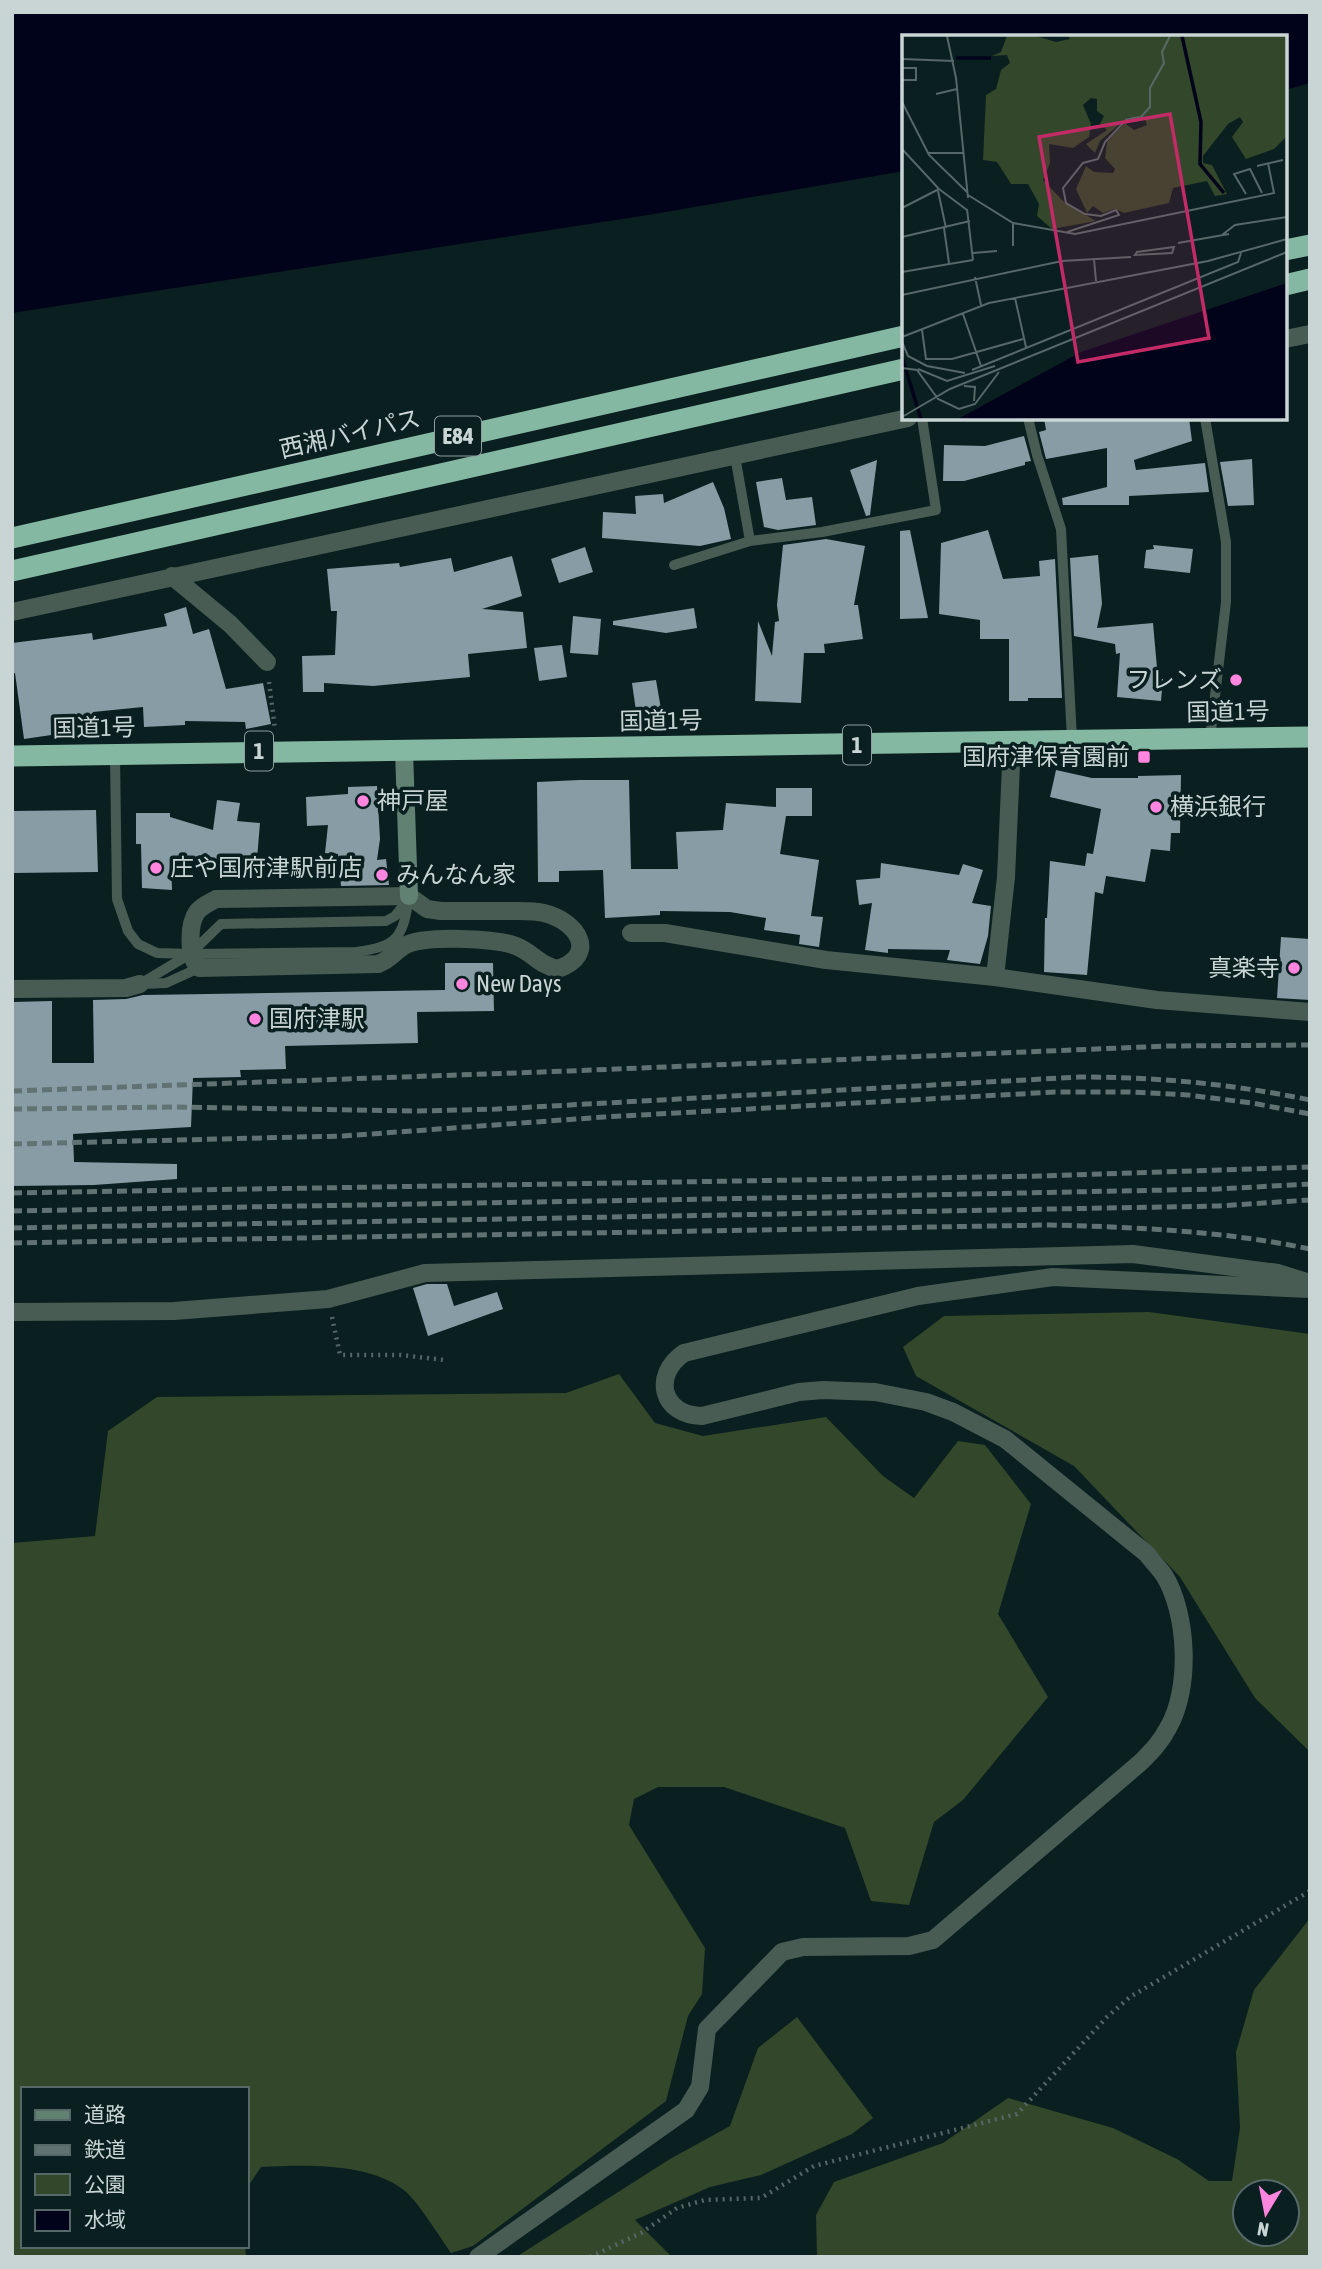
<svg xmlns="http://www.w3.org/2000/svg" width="1322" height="2269" font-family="'Asap Condensed','Noto Sans JP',sans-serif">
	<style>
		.green { fill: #33472a; fill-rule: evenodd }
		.water { fill: #00031a }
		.building { fill: #879ca4 }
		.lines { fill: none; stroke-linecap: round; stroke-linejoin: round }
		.path { stroke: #556766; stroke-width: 4.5; stroke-dasharray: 2 5; stroke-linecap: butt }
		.lane { stroke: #485c53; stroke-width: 10 }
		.street { stroke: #485c53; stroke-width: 18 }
		.secondary { stroke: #618173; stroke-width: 18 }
		.highway { stroke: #85b8a2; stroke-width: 21 }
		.rail { stroke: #617272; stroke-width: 5; stroke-dasharray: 10 5; stroke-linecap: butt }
		.poi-dot { fill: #ff85df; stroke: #0a1f1f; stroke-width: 2.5 }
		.labels { text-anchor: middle; stroke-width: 7; stroke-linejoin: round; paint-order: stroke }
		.shield { fill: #0a1f1f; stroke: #8f9e9e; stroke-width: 2 }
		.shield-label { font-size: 23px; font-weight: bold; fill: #c8d5d4 }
		.street-label { font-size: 24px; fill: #c8d5d4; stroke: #0a1f1f }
		.poi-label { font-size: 24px; fill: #c8d5d4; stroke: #0a1f1f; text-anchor: start }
		.inset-river { fill: none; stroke: #00031a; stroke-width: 3.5 }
		.inset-road { fill: none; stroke: #566867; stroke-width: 2 }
		.view { fill: #c32b67; fill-opacity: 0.15; stroke: #c32b67; stroke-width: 3.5 }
		.inset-edge { fill: none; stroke: #c8d5d4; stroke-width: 3.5 }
	</style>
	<rect width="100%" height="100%" fill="#0a1f1f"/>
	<!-- green -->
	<g class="green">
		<polygon points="1149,1312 1310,1334 1310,1752 1255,1698 1180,1577 1074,1466 916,1376 903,1347 944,1316"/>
		<path d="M619,1374L655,1423L703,1436L826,1417L883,1476L914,1498L958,1441L985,1445L1031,1504L998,1614L1048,1697L963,1800L934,1822L909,1905L871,1901L845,1828L724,1787H658L634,1799L629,1825L705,1948L702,1994L688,2016L666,2101L473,2246L451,2253C440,2237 418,2202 405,2191C369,2162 305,2165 261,2167L247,2188V2089H23V2246H245L246,2257H12V1543L95,1536L108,1431L157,1397L566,1393Z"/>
		<path d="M1310,1918V2257H817L816,2215L834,2182L943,2143L1008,2098L1113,2128L1177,2159L1209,2181H1232L1240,2128L1236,2052L1254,1990ZM1245,2192H1287V2234H1245Z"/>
		<polygon points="797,2017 873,2118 852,2134 761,2175 710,2187 635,2220 672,2257 516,2257 670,2159 730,2126 758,2048"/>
	</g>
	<!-- water -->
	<polygon class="water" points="12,12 1310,12 1310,83 1285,90 1285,37 904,37 904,171 648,215 12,313"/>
	<!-- building -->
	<g class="building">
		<polygon points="1044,418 1189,418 1192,441 1134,460 1136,470 1205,463 1209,492 1129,496 1129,505 1063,505 1062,498 1107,487 1107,448 1046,459 1039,432 1046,430"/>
		<polygon points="1024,436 1031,461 1025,462 1025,465 964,481 943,481 944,445 985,446"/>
		<polygon points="1252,459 1254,505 1228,506 1220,462"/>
		<polygon points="877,460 870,515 866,516 850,470"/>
		<polygon points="782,478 786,500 812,497 816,525 778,530 764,527 756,482"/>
		<polygon points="713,482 724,508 731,539 700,546 602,538 603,512 636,514 635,496 663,494 664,503"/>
		<polygon points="910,530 928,618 900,619 900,531"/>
		<polygon points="988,530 1003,579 1040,576 1039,561 1055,559 1062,698 1028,698 1028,701 1009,701 1009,639 980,639 980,620 939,614 941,543"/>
		<polygon points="826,539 865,546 854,605 858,605 863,639 824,644 825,653 804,653 801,703 755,701 758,621 772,656 775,622 779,621 777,605 783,545"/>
		<polygon points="1153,545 1193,549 1190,573 1144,568 1146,550 1154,549"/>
		<polygon points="585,547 593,572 559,583 551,559"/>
		<polygon points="1098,555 1102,604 1097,628 1153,623 1158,679 1163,679 1161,701 1117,697 1120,653 1116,654 1115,644 1074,636 1070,558"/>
		<polygon points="512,556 522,596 482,609 523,612 527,648 468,654 470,677 373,686 324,683 324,692 303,692 302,656 335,655 337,611 331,611 327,569 399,563 400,567 451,558 454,572"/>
		<polygon points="186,607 193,634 209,629 226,689 263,683 271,724 246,729 245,722 185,721 185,725 144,727 143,707 93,712 95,722 65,726 65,733 24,739 15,673 12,674 12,643 92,633 93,640 167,626 164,614"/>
		<polygon points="694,608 697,628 666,633 613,625 613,621"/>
		<polygon points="573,616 601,619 598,655 570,653"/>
		<polygon points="562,645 567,677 539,681 534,648"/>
		<polygon points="656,680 662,715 637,718 632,683"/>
		<polygon points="1056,770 1092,778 1138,778 1138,776 1181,775 1180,833 1171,833 1170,851 1151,849 1145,882 1106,876 1103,894 1095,892 1087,975 1044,972 1045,918 1047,918 1050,861 1085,866 1087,853 1093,854 1101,809 1050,797"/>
		<polygon points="579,780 629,780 631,869 678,869 676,832 723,830 726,803 776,807 776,788 812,788 812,816 786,816 780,854 819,860 811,916 823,917 819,947 799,944 800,935 764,930 766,918 730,912 660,911 660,915 605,918 603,870 559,871 559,882 538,882 537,782"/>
		<polygon points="377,786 380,839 377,860 386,859 389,885 341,886 338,854 325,853 328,825 307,826 306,797 348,794 348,787"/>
		<polygon points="217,800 240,803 237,821 260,823 256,871 171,856 172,890 142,888 141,844 136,844 136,813 170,813 170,817 213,830"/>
		<polygon points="96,810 98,872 12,873 12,811"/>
		<polygon points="881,863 959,875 963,864 983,870 972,903 991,906 988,936 980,964 947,960 950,950 888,949 888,953 865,950 872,903 859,905 856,880 880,878"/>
		<polygon points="1281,937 1310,939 1310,1000 1277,998"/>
		<polygon points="445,963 493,963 494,1011 417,1012 418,1043 285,1046 286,1069 240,1070 241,1077 193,1078 191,1127 73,1134 74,1162 177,1164 177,1179 94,1185 12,1186 12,1002 52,1001 52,1063 94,1063 93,1000 126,999 143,995 445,990"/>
		<polygon points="427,1284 447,1284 454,1306 497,1292 503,1309 428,1336 413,1288"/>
	</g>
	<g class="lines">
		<!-- path -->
		<g class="path">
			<polyline points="269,682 275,729"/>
			<polyline points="332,1317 340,1355 401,1355 444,1360"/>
			<polyline points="590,2257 641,2233 677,2208 705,2200 761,2198 814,2166 1017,2114 1107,2017 1130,1997 1310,1891"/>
		</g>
		<!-- lane -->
		<g class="lane">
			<polyline points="1028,418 1037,455 1061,529 1072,739"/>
			<polyline points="1205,418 1226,542 1226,602 1210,739"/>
			<polyline points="735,456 750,541"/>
			<polyline points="674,565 750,541 822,532 936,510 922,418"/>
			<path d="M115,754L117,899L128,931L138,944L157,953L190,954L356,952C398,946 403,938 409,896"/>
			<polyline points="140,984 190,954 221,924 386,921 395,916 406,902"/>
			<polyline points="143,984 166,983 199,968"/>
		</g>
		<!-- street -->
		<g class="street">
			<polyline points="1285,339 1310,334"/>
			<polyline points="172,576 230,624 267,662"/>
			<polyline points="12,612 908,418"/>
			<path d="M409,896L427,909L441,911C462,911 484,911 506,911C518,911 532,910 544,913C577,921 599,954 558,969C540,966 532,952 516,946C496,938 423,935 404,946C394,952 391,959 378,964L199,968C188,957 188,925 197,912C201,906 209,903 216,899Z"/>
			<polyline points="631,933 665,933 826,960 995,977 1157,1000 1310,1012"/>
			<polyline points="995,977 1006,877 1012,743"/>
			<polyline points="12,989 126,988 140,984"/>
			<polyline points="12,1312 174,1311 328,1299 425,1273 1133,1254 1278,1273 1310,1283"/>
			<path d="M478,2257L686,2110L700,2087L707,2029L782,1952L803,1947L909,1946L933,1940L1141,1762C1151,1752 1161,1742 1168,1728C1191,1689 1188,1614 1164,1575C1159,1568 1152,1561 1147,1554L1005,1439L953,1412L926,1402L875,1392L823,1390L799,1392L702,1416C661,1415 652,1375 684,1353L918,1296L1053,1277L1310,1289"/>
		</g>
		<!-- secondary -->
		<polyline class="secondary" points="404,751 409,896"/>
		<!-- highway -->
		<g class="highway">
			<polyline points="1285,250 1310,245"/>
			<polyline points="1285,285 1310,279"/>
			<polyline points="12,538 904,336"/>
			<polyline points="12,571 904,369"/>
			<polyline points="12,756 1310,737"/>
		</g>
		<!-- rail -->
		<g class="rail">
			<polyline points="12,1091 569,1071 1169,1046 1310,1045"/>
			<path d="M12,1109L175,1107L417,1111L497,1109L1079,1077C1157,1077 1233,1084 1310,1100"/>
			<polyline points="12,1144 343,1136 604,1117 1055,1092 1130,1092 1188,1095 1252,1103 1310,1114"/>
			<polyline points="12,1193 1041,1176 1310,1167"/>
			<polyline points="12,1211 825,1197 1218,1189 1310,1184"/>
			<polyline points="12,1228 1218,1206 1310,1200"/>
			<path d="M12,1243L1049,1225C1136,1227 1224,1231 1310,1249"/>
		</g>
	</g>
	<!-- markers -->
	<g class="poi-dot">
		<circle cx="1236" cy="680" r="7"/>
		<rect x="1137" y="750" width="14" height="14" rx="3.5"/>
		<circle cx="363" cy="801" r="7"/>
		<circle cx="1156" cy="807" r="7"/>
		<circle cx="156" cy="868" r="7"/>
		<circle cx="382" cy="875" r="7"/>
		<circle cx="1294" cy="968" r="7"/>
		<circle cx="462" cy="984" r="7"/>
		<circle cx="255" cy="1019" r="7"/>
	</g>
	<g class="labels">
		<!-- shield labels -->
		<g class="shield">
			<rect x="435" y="416.5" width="46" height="39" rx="5"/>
			<rect x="843" y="725.5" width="28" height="39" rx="5"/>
			<rect x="245" y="731.5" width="28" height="39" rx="5"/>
		</g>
		<g class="shield-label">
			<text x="458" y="444">E84</text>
			<text x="857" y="753">1</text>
			<text x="259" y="759">1</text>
		</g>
		<!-- street labels -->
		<g class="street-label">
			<text transform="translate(350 434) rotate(-13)" y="8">西湘バイパス</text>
			<text transform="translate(1228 712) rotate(-1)" y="8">国道1号</text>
			<text transform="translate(661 721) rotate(-1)" y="8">国道1号</text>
			<text transform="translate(94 728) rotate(-1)" y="8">国道1号</text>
		</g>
		<!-- poi labels -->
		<g class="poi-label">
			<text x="1222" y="688" text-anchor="end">フレンズ</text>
			<text x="1130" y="765" text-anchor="end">国府津保育園前</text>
			<text x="377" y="809">神戸屋</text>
			<text x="1170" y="815">横浜銀行</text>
			<text x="170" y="876">庄や国府津駅前店</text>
			<text x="396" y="883">みんなん家</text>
			<text x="1280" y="976" text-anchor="end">真楽寺</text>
			<text x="476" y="992">New Days</text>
			<text x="269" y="1027">国府津駅</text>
		</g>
	</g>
	<!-- overview -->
	<g transform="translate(902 35)">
		<rect width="385" height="385" fill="#0a1f1f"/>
		<path d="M105,1H134L154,7L168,4L166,1H385V101L372,114L344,124L330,102L341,87L338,82L326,89L301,121V128L310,130L325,159L313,161L305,146L271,153L267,168L222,178L213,174L201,178L191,171L185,178L174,154L184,131L192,137L211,138L213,134L203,123L205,107L223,88L232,95L245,90L243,84L226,82L198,106L193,118L184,109L205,95L198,89L202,81L195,76V64L189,63L181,70L189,89L187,102L171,113L147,109L148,128L141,145L163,168L194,186L150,194L135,181L137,169L126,149H109L95,127L81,125L84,60L94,54L99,35L108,28L105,20L90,21L99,17Z" fill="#33472a"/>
		<path d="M385,248V384H56L179,317Z" fill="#00031a"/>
		<path class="inset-river" d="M280,1L299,87L298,129L322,158M54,23H89M0,322L19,384"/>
		<path class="inset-road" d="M45,1L54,43L66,163M0,24L52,26M0,33H14V45H0M34,59L55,54M0,67L27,120L65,157M0,114L37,154L65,175M26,118H62M355,131L381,125M36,156L44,193M344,159L332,139L348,134L360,158M66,160L111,188L173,199L372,158L366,128M0,173L37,154M65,174L71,225M111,189V211M42,193L47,228M165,197L217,180L214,175L199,181L183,179L164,168L161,153L181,128L196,124L203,107L225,84L239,82L248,72V53L262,28L260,17L268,1M320,200L333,190L385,182M0,202L68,186M276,208L327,199M272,212L270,218L233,220L235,217ZM71,218L95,216M192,224L194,246M0,237L71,225M73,242L79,270M0,260L160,226L229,222M113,263L124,312M61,279L79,331M20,295L24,324H50L121,304M0,302L87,268L306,226L385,204M0,307L6,321L25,331L63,338M0,333L15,335L36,364L57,374L73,369L97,337M16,334L45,346L93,331M70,335L336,227L339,218M62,351L73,352L72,366M0,382L48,354L385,217"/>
		<path class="view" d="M268,79L307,303L176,327L137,102Z"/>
		<rect width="385" height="385" class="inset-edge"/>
	</g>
	<!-- border -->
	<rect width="1322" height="2269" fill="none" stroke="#c8d5d4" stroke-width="28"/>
	<!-- legend -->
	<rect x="21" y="2087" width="228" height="161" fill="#0a1f1f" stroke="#566867" stroke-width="2"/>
	<rect x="35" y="2110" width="35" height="10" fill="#618173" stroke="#566867" stroke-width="2"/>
	<text x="84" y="2122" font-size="21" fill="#c8d5d4">道路</text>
	<rect x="35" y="2145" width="35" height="10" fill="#617272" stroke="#566867" stroke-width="2"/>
	<text x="84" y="2157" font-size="21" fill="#c8d5d4">鉄道</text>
	<rect x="35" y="2174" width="35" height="21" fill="#33472a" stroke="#566867" stroke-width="2"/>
	<text x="84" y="2192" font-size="21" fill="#c8d5d4">公園</text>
	<rect x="35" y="2210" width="35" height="21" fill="#00031a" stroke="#566867" stroke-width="2"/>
	<text x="84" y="2227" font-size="21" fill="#c8d5d4">水域</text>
	<!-- north arrow -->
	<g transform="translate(1266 2213) rotate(190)"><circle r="33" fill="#0a1f1f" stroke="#566867" stroke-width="2"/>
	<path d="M0-5L12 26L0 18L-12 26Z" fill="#ff85df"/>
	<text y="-10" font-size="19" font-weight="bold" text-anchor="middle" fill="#c8d5d4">N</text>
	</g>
</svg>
